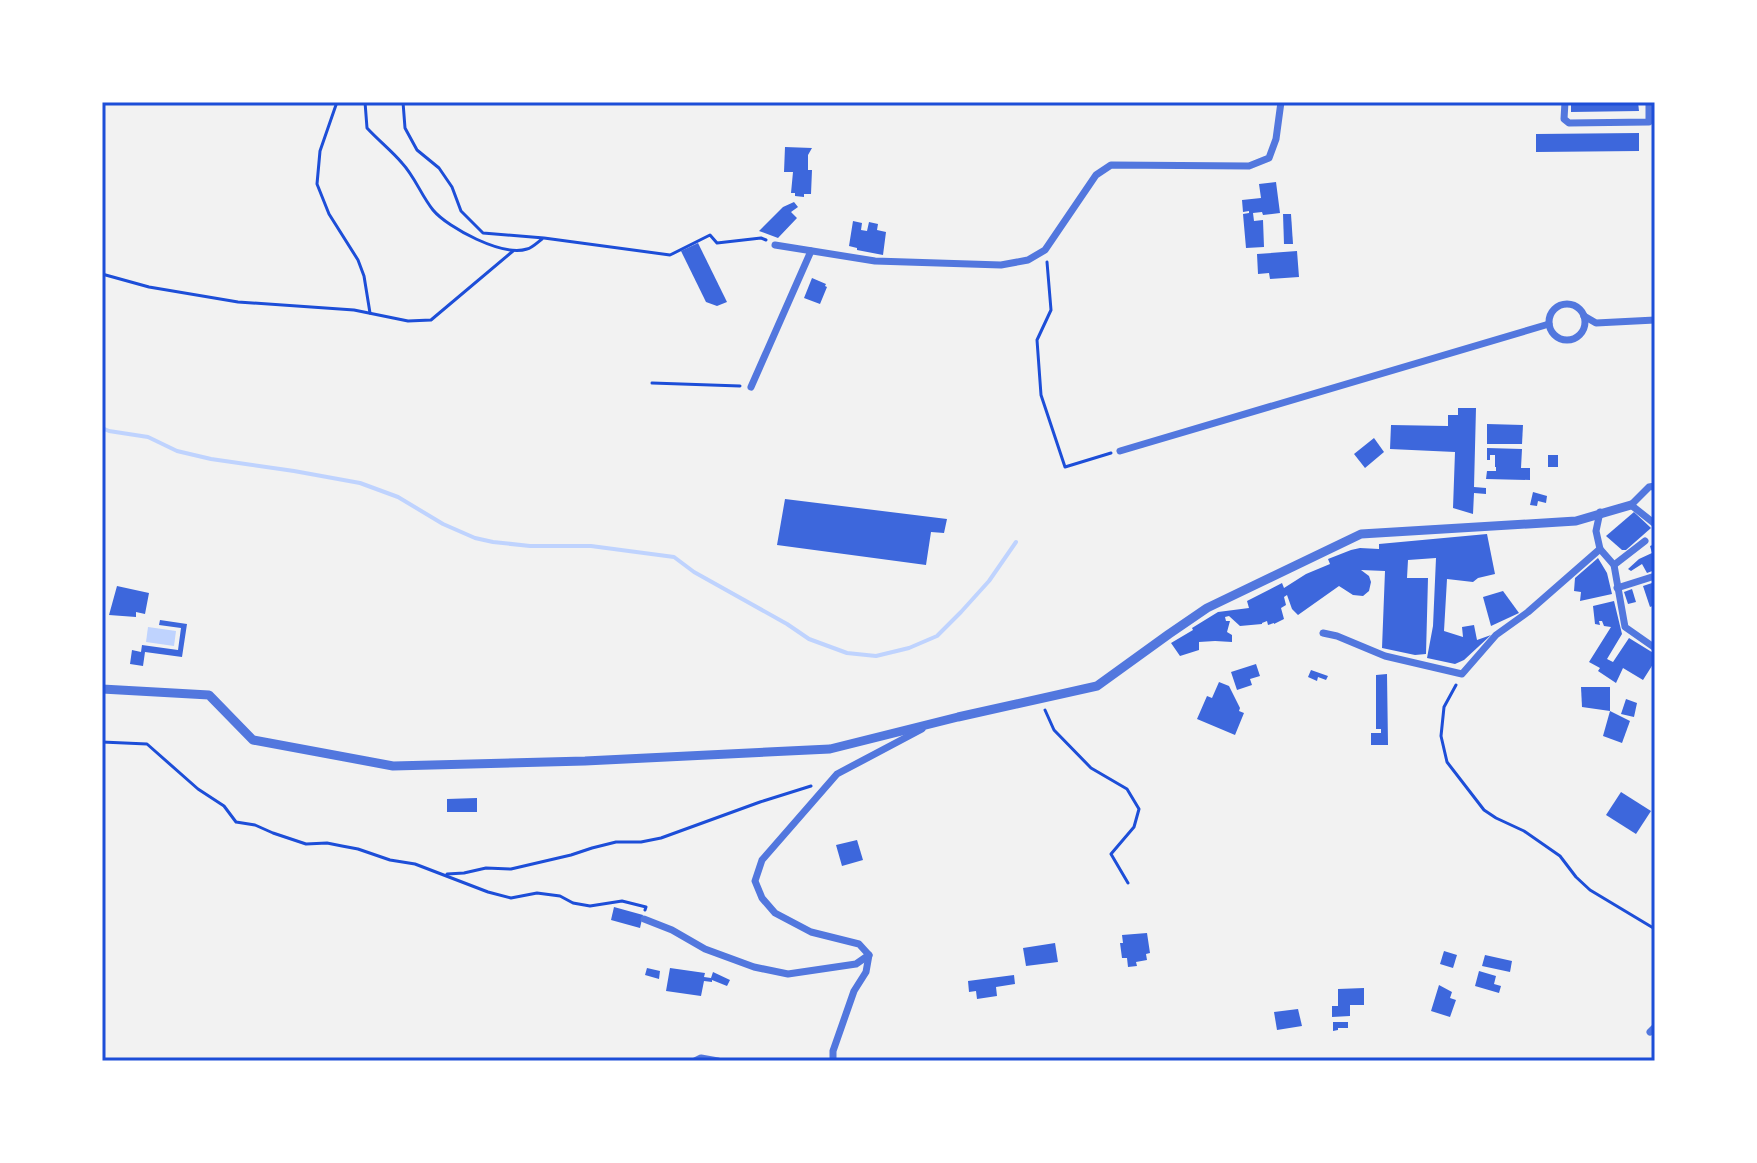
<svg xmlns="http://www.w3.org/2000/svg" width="1757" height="1163" font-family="'Exo 2',sans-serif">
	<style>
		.water { fill: #bfd3fe }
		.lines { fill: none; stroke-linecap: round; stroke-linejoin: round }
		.stream { stroke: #bfd3fe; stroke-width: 4 }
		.building { fill: #3d67dc }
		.path { stroke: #1d4ed8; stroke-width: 3 }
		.minor { stroke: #5277de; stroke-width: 7 }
		.tertiary { stroke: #5277de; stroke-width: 9 }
		.neatline { fill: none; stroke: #1d4ed8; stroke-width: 3 }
	</style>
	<rect width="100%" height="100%" fill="#f2f2f2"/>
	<!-- water -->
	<polygon class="water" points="148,627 176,631 174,646 146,642"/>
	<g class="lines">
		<!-- stream -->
		<polyline class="stream" points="102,428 109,431 148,437 177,451 211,459 294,471 360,483 398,497 443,524 475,538 493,542 530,546 591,546 674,557 694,572 787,624 809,639 847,653 876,656 909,648 937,636 961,612 989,581 1016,542"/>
	</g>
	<!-- building -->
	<g class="building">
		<polygon points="1571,102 1638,102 1639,111 1571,112"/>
		<polygon points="1639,133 1639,151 1536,152 1536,134"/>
		<polygon points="785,147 812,148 808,155 808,170 812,170 811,194 804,194 804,197 795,196 795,193 791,193 793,172 784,172"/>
		<polygon points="1276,182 1280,213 1263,215 1262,212 1253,213 1254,221 1263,220 1264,247 1246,248 1243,214 1249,213 1249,211 1243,212 1242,200 1261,198 1259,184"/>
		<polygon points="794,202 798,207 791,212 797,218 778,238 759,231 783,207"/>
		<polygon points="1283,214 1291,214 1293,244 1284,244"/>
		<polygon points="853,221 862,223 861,230 867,231 869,222 878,224 877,230 886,232 883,255 857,250 857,248 849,246"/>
		<polygon points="698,243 727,302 717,306 706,302 681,251"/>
		<polygon points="1297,251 1299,277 1270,279 1269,273 1258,274 1257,254"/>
		<polygon points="812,278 826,284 825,286 827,287 820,304 804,298"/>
		<polygon points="1458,408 1476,408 1474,487 1486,488 1486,494 1474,493 1473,514 1453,508 1455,452 1390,449 1391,425 1448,426 1448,415 1458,415"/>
		<polygon points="1487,424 1523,425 1522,444 1487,444"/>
		<polygon points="1374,438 1384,452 1365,468 1354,454"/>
		<polygon points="1487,448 1522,449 1521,468 1530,468 1530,480 1486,479 1487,471 1496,471 1496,467 1495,467 1495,455 1490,455 1490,460 1487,460"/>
		<rect x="1548" y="455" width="10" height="12"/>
		<polygon points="1533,492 1547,496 1546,503 1538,501 1537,506 1530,505"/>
		<polygon points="785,499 947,519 944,533 931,532 926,565 777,545"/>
		<polygon points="1634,512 1651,528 1626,550 1622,550 1606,536"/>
		<polygon points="1487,534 1495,574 1478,578 1473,582 1447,579 1444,631 1463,637 1462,627 1474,625 1477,640 1491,635 1464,660 1455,664 1427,658 1433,626 1436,558 1408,560 1407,578 1428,578 1426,654 1415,655 1382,648 1385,571 1361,570 1369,576 1371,582 1369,591 1363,596 1353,595 1339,586 1298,615 1292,609 1287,595 1284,597 1286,605 1281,608 1284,619 1274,624 1274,623 1268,625 1267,621 1262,623 1262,624 1240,626 1229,616 1225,617 1226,621 1230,621 1227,632 1232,635 1232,642 1215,641 1199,642 1199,650 1180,656 1171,643 1193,630 1192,628 1218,612 1249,608 1247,601 1282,583 1284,588 1306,574 1330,564 1328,559 1351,550 1360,548 1379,549 1379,544"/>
		<polygon points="1655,544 1655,570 1647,573 1642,564 1631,571 1628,569 1639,559 1652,553 1650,546"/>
		<polygon points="1598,558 1607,573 1612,594 1580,601 1581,592 1574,591 1575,578"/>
		<polygon points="1655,582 1655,605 1650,607 1643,586"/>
		<polygon points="117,586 149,593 145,614 136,612 136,617 109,615"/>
		<polygon points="1632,589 1636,602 1628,604 1624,592"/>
		<polygon points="1503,591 1519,613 1491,626 1483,597"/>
		<polygon points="1614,601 1622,634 1607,659 1613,662 1629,638 1655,654 1655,661 1643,680 1623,668 1616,683 1598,671 1600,668 1589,662 1611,627 1604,626 1602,621 1599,621 1600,625 1595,624 1593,606"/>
		<polygon points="160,620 187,624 182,657 145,652 143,666 130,664 132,650 141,652 142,645 178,650 181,628 159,625"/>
		<polygon points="1256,664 1260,676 1250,679 1252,685 1237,690 1231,672"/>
		<polygon points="1311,670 1328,676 1326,680 1318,677 1317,681 1308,677"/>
		<polygon points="1387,674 1388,745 1371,745 1371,733 1381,733 1381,729 1376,729 1376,675"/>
		<polygon points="1219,682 1229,686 1240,708 1239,711 1244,713 1235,735 1197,719 1207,696 1212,698"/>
		<polygon points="1581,687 1610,687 1610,711 1582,707"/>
		<polygon points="1626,699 1637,703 1634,717 1621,714"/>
		<polygon points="1610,711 1630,721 1622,743 1603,736"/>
		<polygon points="1621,792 1651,811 1636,834 1606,815"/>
		<polygon points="477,798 477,812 447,812 447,799"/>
		<polygon points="857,840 863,860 842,866 836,845"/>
		<polygon points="614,907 643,915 640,928 611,920"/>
		<polygon points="1147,933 1150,953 1146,954 1147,960 1136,962 1137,966 1128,967 1127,958 1122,958 1120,943 1123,943 1122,935"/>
		<polygon points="1055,943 1058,962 1026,966 1023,948"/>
		<polygon points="1444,951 1457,955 1453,968 1440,964"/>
		<polygon points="1485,955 1512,961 1510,972 1482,966"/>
		<polygon points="647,968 660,971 659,979 645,975"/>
		<polygon points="670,968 705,973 704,977 711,978 713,972 730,980 727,986 712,980 712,982 704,981 701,996 666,991"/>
		<polygon points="1479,971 1496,976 1494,984 1501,986 1499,993 1475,986"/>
		<polygon points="1014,975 1015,984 996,987 997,996 977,999 976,991 969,992 968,981"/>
		<polygon points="1439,985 1452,992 1450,998 1456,1000 1450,1017 1431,1011"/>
		<polygon points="1364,988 1364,1005 1350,1005 1350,1016 1332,1017 1332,1006 1338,1006 1338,989"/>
		<polygon points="1298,1009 1302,1026 1277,1030 1274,1012"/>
		<polygon points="1333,1022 1348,1022 1348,1028 1338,1028 1338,1030 1333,1031"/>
	</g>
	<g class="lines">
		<!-- path -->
		<g class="path">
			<polyline points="337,102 320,151 317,184 329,214 358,260 364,276 370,313"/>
			<path d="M365,102L367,128C378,140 392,151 402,163C415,177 421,195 433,210C448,228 503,257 527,249C532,248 538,242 542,239"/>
			<polyline points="403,102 405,128 417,150 439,168 452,187 461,211 483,233 544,238 670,255 710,235 717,243 761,238 766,240"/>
			<polyline points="1047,262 1051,310 1037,340 1041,395 1065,467 1111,453"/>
			<polyline points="102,274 149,287 238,302 354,310 408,321 431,320 513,251"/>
			<polyline points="1655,329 1655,353"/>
			<polyline points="652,383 740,386"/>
			<polyline points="1456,685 1444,707 1441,736 1447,762 1484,810 1496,818 1524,831 1560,856 1576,877 1590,890 1655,929"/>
			<polyline points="1045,710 1054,730 1091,768 1127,789 1139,809 1134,827 1111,854 1128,883"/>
			<polyline points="102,742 147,744 198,789 224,806 236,822 255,825 273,833 306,844 327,843 342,846 358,849 390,860 415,864 488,892 511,898 537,893 560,896 573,903 590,906 622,901 646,907 645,910"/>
			<polyline points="447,874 464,873 486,868 511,869 571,855 592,848 616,842 641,842 661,838 760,802 811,786"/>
		</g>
		<!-- minor -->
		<g class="minor">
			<polyline points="1565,102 1564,119 1569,123 1649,122 1649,102"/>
			<polyline points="775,245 875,261 1001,265 1028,260 1045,250 1096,175 1111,165 1249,166 1269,158 1276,139 1281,102"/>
			<circle cx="1567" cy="322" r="18"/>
			<polyline points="1584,316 1596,323 1655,320"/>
			<polyline points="751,387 811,251"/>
			<polyline points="1120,451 1549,324"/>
			<polyline points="1655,486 1649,487 1631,505 1655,524"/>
			<polyline points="1600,549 1614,565 1625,627 1655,648"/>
			<polyline points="1614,565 1645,541"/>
			<polyline points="1617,588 1655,576"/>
			<polyline points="1323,633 1337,636 1385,656 1462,674 1496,635 1528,612 1600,549 1596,531 1600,512"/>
			<polyline points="644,919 672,930 705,949 754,967 788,974 856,964 869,955"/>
			<polyline points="1650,1032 1655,1027"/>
			<polyline points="695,1061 701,1058 718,1061"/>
			<polyline points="833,1061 833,1051 854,991 866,972 869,955 859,944 811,932 775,913 762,898 755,881 762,860 837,774 922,729"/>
		</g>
		<!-- tertiary -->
		<polyline class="tertiary" points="102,689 209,695 253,740 393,766 585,761 830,749 958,717 1097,686 1169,634 1207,608 1361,534 1576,521 1631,505"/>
	</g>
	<!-- border -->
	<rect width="1757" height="1163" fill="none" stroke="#ffffff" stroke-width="208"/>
	<rect x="104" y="104" width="1549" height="955" class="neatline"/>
</svg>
